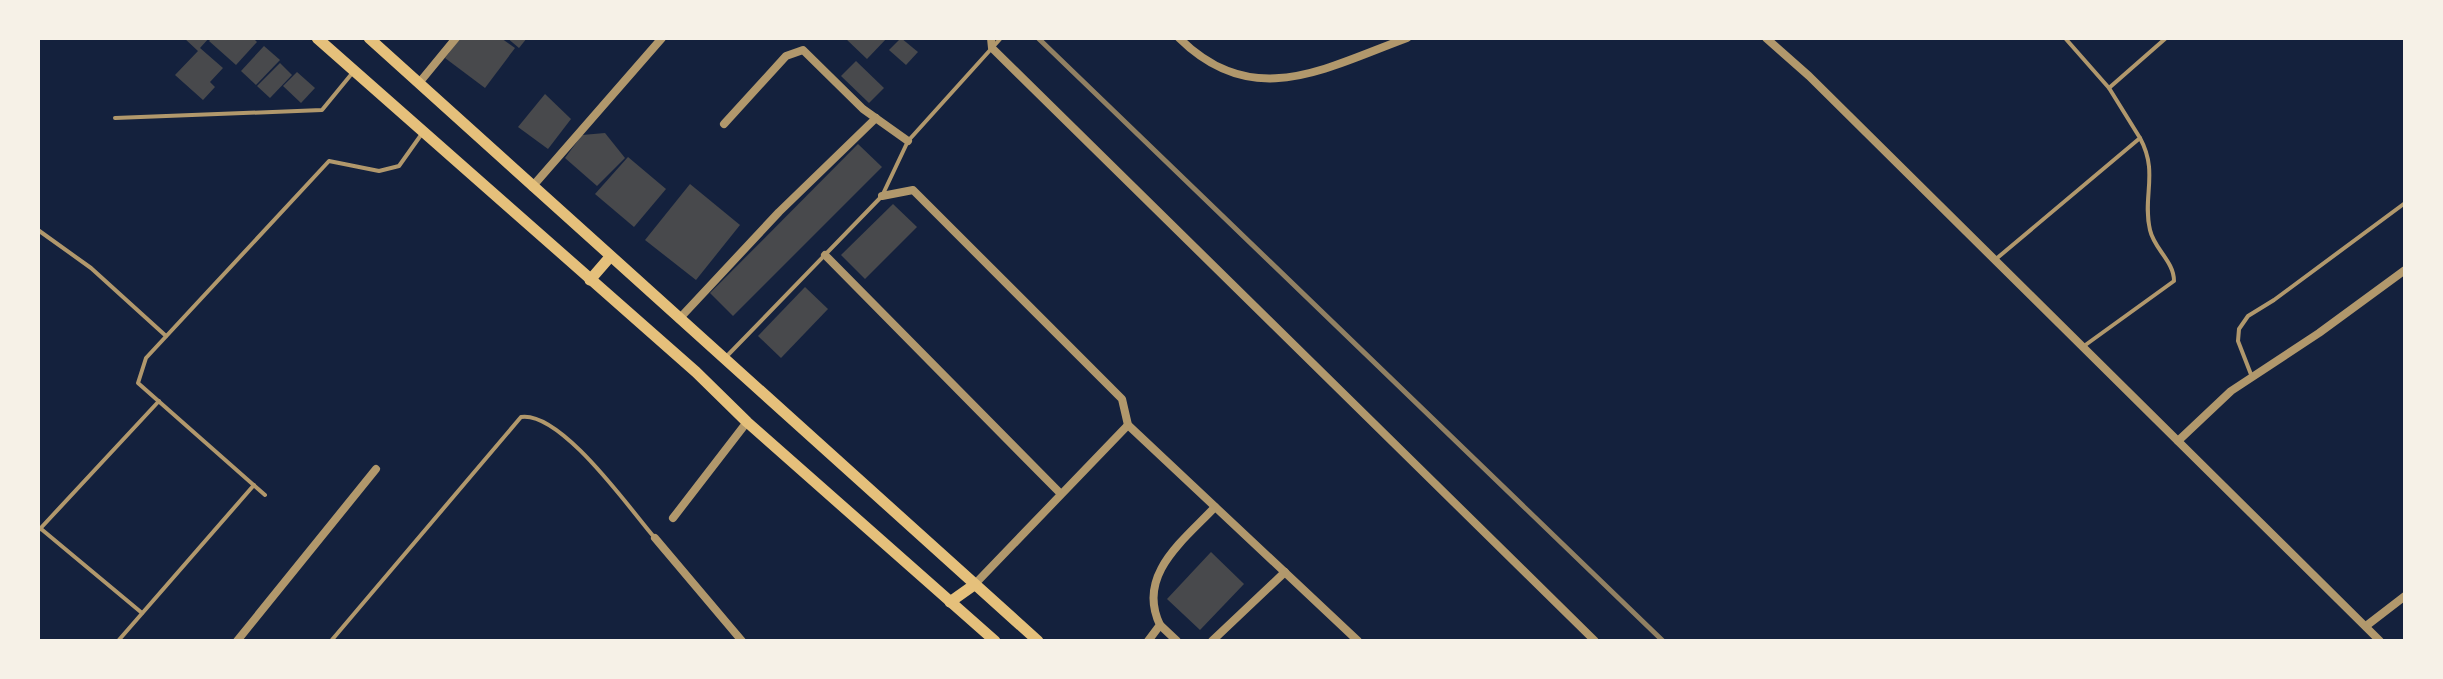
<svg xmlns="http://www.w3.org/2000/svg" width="2443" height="679" font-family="Manrope,sans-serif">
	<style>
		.building { fill: #48494c }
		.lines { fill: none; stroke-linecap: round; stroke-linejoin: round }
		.service { stroke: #b1986c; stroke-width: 4 }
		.minor { stroke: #b1986c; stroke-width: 8 }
		.secondary { stroke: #e5c07b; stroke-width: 11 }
		.rail { stroke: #918062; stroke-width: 5 }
	</style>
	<rect width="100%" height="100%" fill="#14213d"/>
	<!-- building -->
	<g class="building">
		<polygon points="184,38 209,38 200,48 223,68 210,82 215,87 203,100 175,75 198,51"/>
		<polygon points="212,38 253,38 257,42 236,65 209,41"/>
		<polygon points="460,38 501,38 515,48 485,88 445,58"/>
		<polygon points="507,38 527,38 519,48"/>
		<polygon points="845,38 887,38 867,59"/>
		<polygon points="901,38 918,52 906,65 889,50"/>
		<polygon points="264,46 280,60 256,85 241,71"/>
		<polygon points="856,61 884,88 869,103 841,76"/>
		<polygon points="280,63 292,75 270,98 257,86"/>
		<polygon points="297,72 315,88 301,103 283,86"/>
		<polygon points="545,94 571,119 548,149 518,127"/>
		<polygon points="605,133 625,158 597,186 565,158 582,135"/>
		<polygon points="858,144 882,167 733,316 710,293"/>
		<polygon points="628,157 666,189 634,227 595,194"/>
		<polygon points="690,184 740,225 696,280 645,240"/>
		<polygon points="893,204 917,227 865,279 841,255"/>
		<polygon points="805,287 828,309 781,358 758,336"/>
		<polygon points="1211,552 1244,584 1200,630 1167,599"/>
	</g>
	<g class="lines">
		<!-- service -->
		<g class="service">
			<polyline points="2109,88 2166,38"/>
			<polyline points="115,118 322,110 354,71"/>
			<polyline points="38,230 91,268 166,336"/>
			<polyline points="1996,259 2140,138 2109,88 2065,38"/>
			<path d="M2084,346L2174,281C2174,261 2154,249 2150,230C2142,196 2159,173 2140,138"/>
			<polyline points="725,358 882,196 908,141 1001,38"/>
			<polyline points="2252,377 2238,341 2239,329 2248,316 2274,300 2405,203"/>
			<polyline points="265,495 138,383 146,358 329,161 379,171 399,166 421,135"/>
			<polyline points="40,528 142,613"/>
			<polyline points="38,531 159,401"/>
			<polyline points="118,641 254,485"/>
			<path d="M331,641L521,417C561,411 629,508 654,537"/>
		</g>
		<!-- minor -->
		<g class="minor">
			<polyline points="991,38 992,48 1595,641"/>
			<path d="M1179,38C1253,111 1323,69 1407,38"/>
			<polyline points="1766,38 1809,76 2380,641"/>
			<polyline points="419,83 456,38"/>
			<polyline points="724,124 786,56 803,50 863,109 908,141"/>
			<polyline points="532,187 662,38"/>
			<polyline points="882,196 913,190 1122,399 1128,425 1358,641"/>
			<polyline points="825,255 1060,493"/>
			<polyline points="679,319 779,212 876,118"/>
			<polyline points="2178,441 2231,391 2319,333 2405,270"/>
			<polyline points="673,518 747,422"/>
			<polyline points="655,538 742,641"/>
			<polyline points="974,585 1128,425"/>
			<polyline points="1160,625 1177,641"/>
			<polyline points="2366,626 2405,596"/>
			<polyline points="237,641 376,469"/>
			<path d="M1148,641L1160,625C1136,575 1183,541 1215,507"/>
			<polyline points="1212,641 1285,572"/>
		</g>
		<!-- secondary -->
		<g class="secondary">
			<polyline points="317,38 696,372 747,422 995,641"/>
			<polyline points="369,38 1038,641"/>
			<polyline points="590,280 610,257"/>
			<polyline points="950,602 974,585"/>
		</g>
		<!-- rail -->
		<polyline class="rail" points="1038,38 1663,641"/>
	</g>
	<!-- border -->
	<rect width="2443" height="679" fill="none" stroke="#f6f1e7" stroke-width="80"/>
</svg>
